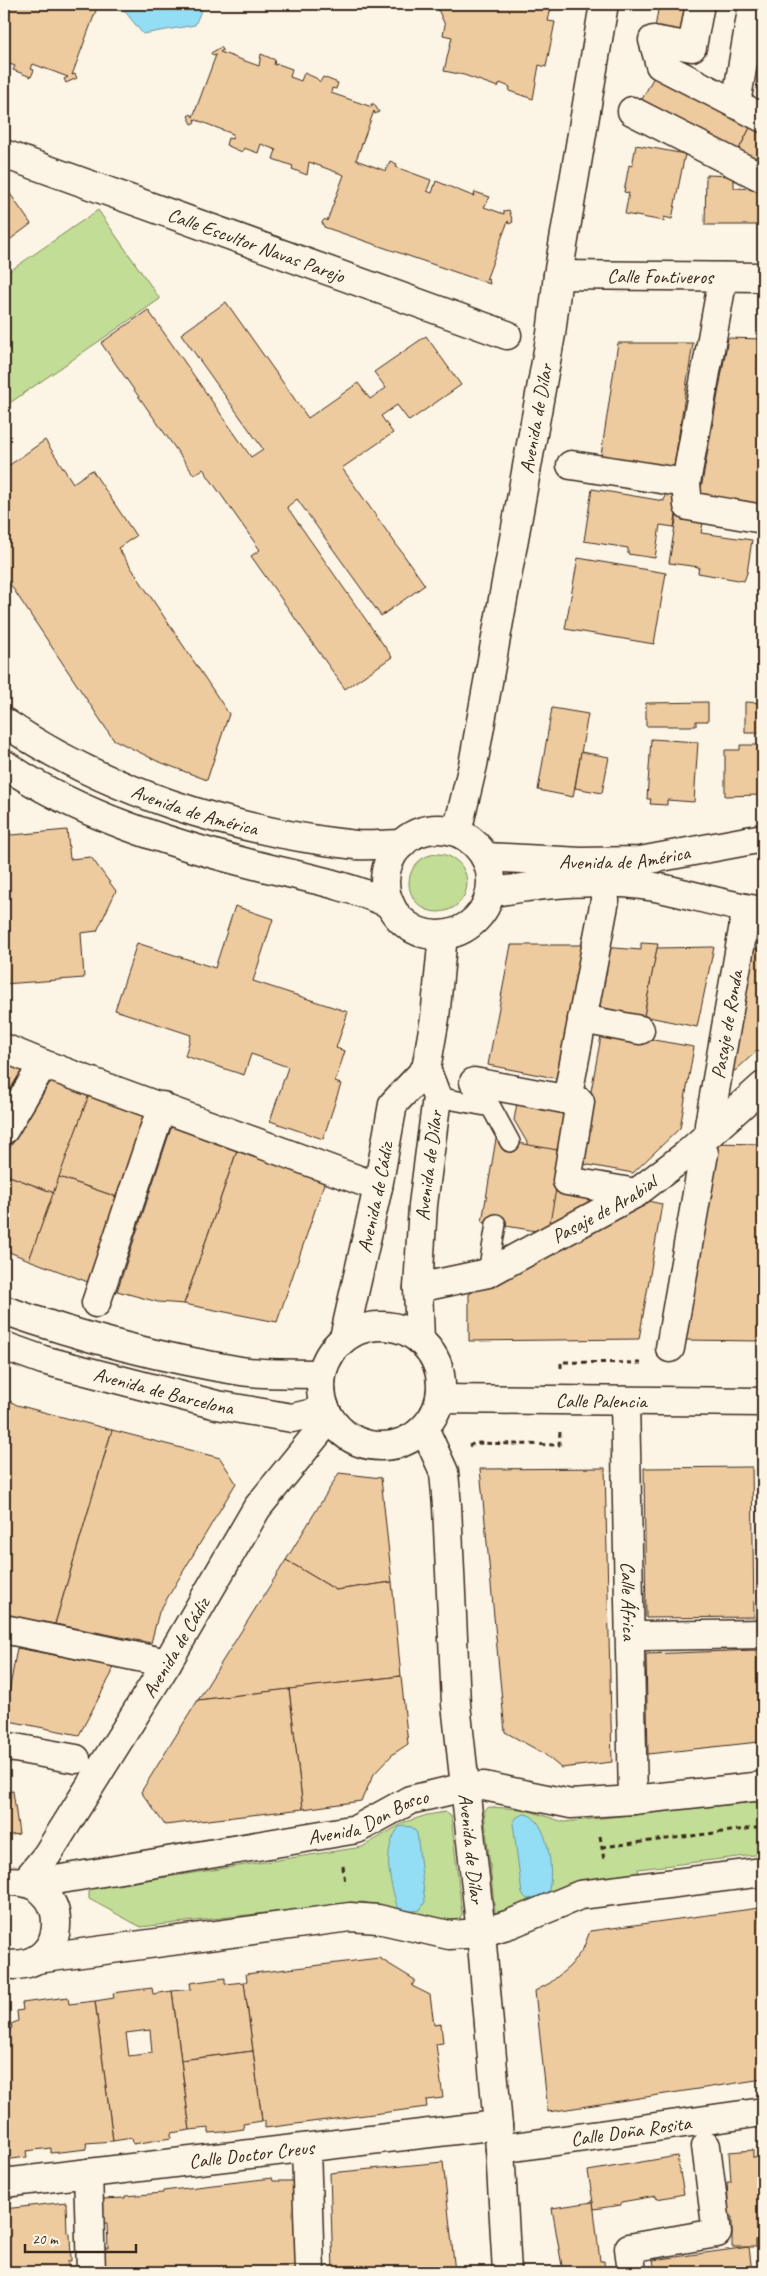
<svg xmlns="http://www.w3.org/2000/svg" width="767" height="2276" font-family="Caveat,sans-serif">
	<style>
		.green { fill: #c2dd95; stroke: #7e845a }
		.water { fill: #93def4; stroke: #70969e }
		.building { fill: #eeca9f; stroke: #3b2a1e; fill-rule: evenodd }
		.lines { fill: none; stroke-linecap: round; stroke-linejoin: round }
		.lane-casing { stroke: #3b2a1e; stroke-width: 22 }
		.street-casing { stroke: #3b2a1e; stroke-width: 31 }
		.secondary-casing { stroke: #3b2a1e; stroke-width: 31 }
		.primary-casing { stroke: #3b2a1e; stroke-width: 31 }
		.path { stroke: #3b2a1e; stroke-width: 3; stroke-dasharray: 5 4; stroke-linecap: butt }
		.lane { stroke: #fcf5e5; stroke-width: 19 }
		.street { stroke: #fcf5e5; stroke-width: 28 }
		.secondary { stroke: #fcf5e5; stroke-width: 28 }
		.primary { stroke: #fcf5e5; stroke-width: 28 }
		.labels { text-anchor: middle; stroke-width: 5; stroke-linejoin: round; paint-order: stroke }
		.street-label { font-size: 20px; fill: #3b2a1e; stroke: #fcf5e5 }
	</style>
	<rect width="100%" height="100%" fill="#fcf5e5"/>
	<filter id="ink" filterUnits="userSpaceOnUse"><feTurbulence type="fractalNoise" baseFrequency=".02" numOctaves="2"/><feDisplacementMap in="SourceGraphic" scale="10" xChannelSelector="R" yChannelSelector="G"/><feConvolveMatrix kernelMatrix="1 2 1 2 8 2 1 2 1" color-interpolation-filters="sRGB"/></filter>
	<g filter="url(#ink)">
		<!-- green -->
		<g class="green">
			<polygon points="98,210 160,299 4,407 4,275"/>
			<circle cx="438" cy="883" r="29"/>
			<polygon points="763,1801 763,1854 638,1869 639,1875 570,1883 537,1902 499,1915 495,1912 484,1811 489,1807 523,1809 564,1822"/>
			<polygon points="445,1812 451,1816 462,1914 459,1920 449,1922 412,1916 363,1902 141,1927 89,1899 89,1889 362,1847 405,1822 427,1815"/>
		</g>
		<!-- water -->
		<g class="water">
			<polygon points="119,4 204,4 195,25 143,34"/>
			<path d="M524,1814C548,1815 555,1875 548,1892C544,1900 534,1899 527,1899L522,1894L513,1823L517,1817Z"/>
			<path d="M405,1826L412,1827L417,1833L425,1902L420,1910C413,1911 403,1914 398,1907C396,1904 395,1898 394,1895C388,1873 384,1847 399,1827Z"/>
		</g>
		<!-- building -->
		<g class="building">
			<polygon points="4,4 103,4 99,7 98,5 72,75 75,74 77,78 66,83 64,79 68,77 33,64 31,69 34,70 31,77 13,70 15,66 4,62"/>
			<polygon points="438,4 552,4 548,21 555,22 546,67 539,65 533,99 509,91 510,87 500,83 498,87 464,75 444,71 452,37 443,35 445,25 437,7"/>
			<polygon points="659,4 700,4 692,47 653,40"/>
			<polygon points="221,47 223,50 220,52 259,66 261,54 275,60 274,65 278,64 292,69 290,77 301,81 304,73 316,78 320,82 323,77 338,83 336,89 332,88 331,93 372,107 371,104 374,104 379,112 375,114 374,111 356,160 386,171 390,161 397,164 396,167 431,180 427,191 432,193 436,181 470,195 474,196 475,192 490,197 484,207 504,214 504,211 509,210 513,222 509,224 508,221 486,280 489,279 490,284 324,227 322,222 325,219 327,221 344,175 309,162 307,175 292,169 293,166 273,159 276,150 261,144 258,153 244,148 242,152 226,145 228,138 232,139 233,134 194,119 195,122 192,124 188,116 191,114 193,117 216,55 213,56 211,53"/>
			<polygon points="660,65 757,114 736,155 638,107"/>
			<polygon points="757,114 763,118 763,168 736,155"/>
			<polygon points="636,145 685,154 672,219 664,217 664,221 625,214 629,193 624,192 629,165 632,166"/>
			<polygon points="706,175 734,176 734,188 758,189 759,202 763,202 763,220 758,220 758,225 705,225"/>
			<polygon points="4,185 31,224 4,244"/>
			<polygon points="226,302 308,418 358,383 370,399 386,388 374,372 426,336 461,385 409,421 397,405 381,416 393,433 342,468 425,585 381,616 297,499 287,507 392,657 345,689 251,556 260,550 203,469 194,475 101,343 148,310 251,457 263,449 181,334"/>
			<polygon points="728,338 763,339 763,511 699,500"/>
			<polygon points="618,343 693,343 673,473 600,462"/>
			<polygon points="45,440 73,483 92,470 136,536 118,548 229,714 207,780 157,761 113,739 4,575 4,469"/>
			<polygon points="666,488 680,490 674,527 660,525 655,558 628,554 628,548 584,541 592,489 664,501"/>
			<polygon points="677,513 704,518 701,533 752,540 747,573 744,581 698,573 699,567 669,563"/>
			<polygon points="578,558 666,573 654,644 565,629"/>
			<polygon points="708,702 708,721 696,721 696,726 646,726 646,703"/>
			<polygon points="745,702 763,703 763,733 745,733"/>
			<polygon points="552,708 588,714 573,797 538,790"/>
			<polygon points="651,739 698,742 694,802 667,800 667,805 650,804 651,799 647,799"/>
			<polygon points="740,745 760,745 760,795 725,796 725,750 740,750"/>
			<polygon points="581,752 609,757 602,793 575,788"/>
			<polygon points="4,828 12,835 67,830 70,859 91,857 116,891 97,931 81,933 84,978 4,984"/>
			<polygon points="235,906 273,919 253,981 348,1012 336,1048 345,1051 335,1082 341,1084 323,1139 270,1121 288,1067 251,1054 244,1075 185,1056 191,1035 115,1010 137,943 215,968"/>
			<polygon points="641,943 658,944 644,1016 592,1006 602,947 641,950"/>
			<polygon points="511,945 585,945 560,1079 488,1065"/>
			<polygon points="714,947 697,1027 644,1016 657,948"/>
			<polygon points="743,949 763,949 763,1045 735,1071 722,1065"/>
			<polygon points="602,1031 694,1047 680,1128 633,1173 578,1163"/>
			<polygon points="4,1055 25,1065 4,1100"/>
			<polygon points="52,1079 90,1092 54,1193 4,1174 4,1157"/>
			<polygon points="90,1092 146,1112 117,1197 59,1177"/>
			<polygon points="518,1098 574,1109 562,1186 605,1194 540,1232 549,1180 514,1120"/>
			<polygon points="173,1122 239,1145 184,1304 158,1302 117,1291"/>
			<polygon points="496,1139 563,1151 548,1233 482,1222"/>
			<polygon points="711,1143 763,1144 763,1341 683,1340"/>
			<polygon points="239,1145 327,1175 277,1322 184,1304"/>
			<polygon points="4,1174 54,1193 29,1260 4,1250"/>
			<polygon points="59,1177 117,1197 88,1282 29,1260"/>
			<polygon points="638,1199 662,1204 639,1339 469,1341 469,1294"/>
			<polygon points="4,1398 17,1405 112,1430 55,1624 4,1615"/>
			<polygon points="112,1430 220,1458 236,1483 159,1612 151,1643 55,1624"/>
			<polygon points="752,1467 754,1617 646,1618 644,1468"/>
			<polygon points="605,1468 612,1762 561,1768 543,1753 505,1732 480,1469"/>
			<polygon points="339,1473 381,1478 392,1582 336,1590 286,1560"/>
			<polygon points="286,1560 336,1590 392,1582 401,1676 198,1700"/>
			<polygon points="17,1648 112,1666 112,1673 79,1735 4,1720"/>
			<polygon points="756,1650 759,1742 648,1754 646,1654"/>
			<polygon points="401,1676 408,1744 393,1754 374,1774 361,1801 303,1809 289,1689"/>
			<polygon points="289,1689 303,1809 165,1825 141,1792 198,1700"/>
			<polygon points="13,1791 19,1834 4,1836 4,1792"/>
			<polygon points="759,1908 763,1985 763,2079 548,2112 535,1991 550,1983 570,1966 583,1949 590,1931"/>
			<polygon points="379,1958 415,1980 412,1986 430,1995 434,2025 441,2024 443,2043 436,2044 443,2098 426,2100 427,2107 265,2128 265,2121 262,2121 253,2051 244,1982 247,1981 246,1974"/>
			<polygon points="225,1978 225,1984 244,1982 253,2051 181,2060 172,1991 191,1989 190,1983"/>
			<path d="M152,1988L153,1994L172,1991L190,2130L171,2133V2138L133,2144L132,2138L113,2141L95,2001L114,1998L113,1993ZM150,2030L152,2053L129,2056L126,2033Z"/>
			<polygon points="68,1997 69,2004 95,2001 113,2141 86,2143 87,2149 51,2153 51,2148 26,2151 27,2157 4,2160 5,2038 12,2027 11,2024 18,2021 17,2011 23,2010 22,2003"/>
			<polygon points="253,2051 262,2121 243,2124 244,2129 223,2132 209,2133 209,2128 190,2130 181,2060"/>
			<polygon points="753,2150 753,2158 763,2157 763,2240 756,2240 756,2247 732,2247 732,2217 729,2217 727,2182 731,2182 729,2152"/>
			<polygon points="677,2156 684,2194 657,2199 656,2196 621,2202 621,2205 594,2209 588,2171"/>
			<polygon points="443,2162 455,2272 333,2272 330,2173"/>
			<polygon points="272,2178 273,2181 293,2181 297,2272 109,2272 109,2269 104,2269 103,2248 108,2248 107,2223 102,2223 101,2199 125,2198 125,2196 163,2193 163,2191"/>
			<polygon points="66,2202 67,2233 70,2234 71,2261 68,2261 68,2272 4,2272 4,2209"/>
			<polygon points="593,2202 600,2261 604,2261 605,2272 563,2272 552,2208"/>
			<polygon points="749,2247 752,2272 655,2272 653,2260"/>
		</g>
		<g class="lines">
			<!-- lane casing -->
			<g class="lane-casing">
				<g id="lane">
					<polyline points="437,1097 491,1107 510,1142"/>
					<polyline points="488,1273 496,1224"/>
				</g>
			</g>
			<!-- street casing -->
			<g class="street-casing">
				<g id="street">
					<polyline points="700,4 692,47 653,40 660,65 763,118"/>
					<polyline points="738,92 753,4"/>
					<polyline points="632,111 763,178"/>
					<path id="s1" d="M4,154L507,335"/>
					<polyline points="723,277 686,483 688,506 763,519"/>
					<polyline points="571,465 686,483"/>
					<polyline points="582,1019 640,1030"/>
					<polyline points="4,1048 43,1064 378,1187"/>
					<polyline points="474,1082 580,1102 567,1181 636,1193"/>
					<polyline points="567,1100 605,900"/>
					<path id="s2" d="M709,1125L744,924"/>
					<polyline points="4,1130 43,1064"/>
					<path id="s3" d="M418,1288L488,1273L636,1193L687,1154L763,1086"/>
					<polyline points="96,1303 162,1106"/>
					<polyline points="670,1348 704,1153"/>
					<path id="s4" d="M625,1401L633,1800"/>
					<polyline points="4,1629 167,1663"/>
					<polyline points="644,1636 763,1634"/>
					<polyline points="4,1746 76,1759"/>
					<polyline points="306,2148 310,2272"/>
					<polyline points="88,2173 91,2272"/>
					<path id="s5" d="M4,2183L498,2125"/>
					<polyline points="632,2272 629,2248 717,2233 706,2146"/>
				</g>
			</g>
			<!-- secondary casing -->
			<g class="secondary-casing">
				<g id="secondary">
					<path id="s6" d="M558,275L763,277"/>
					<path id="s7" d="M457,832L473,765L551,334L558,275L604,4"/>
					<path d="M4,1310C81,1337 161,1358 241,1371C267,1375 296,1373 322,1374"/>
					<path id="s8" d="M4,1346L43,1360L217,1405L292,1418L326,1410"/>
					<path id="s9" d="M440,1399L763,1402"/>
					<path d="M4,1882C74,1872 73,1975 4,1964"/>
					<path id="s10" d="M25,1882L47,1855L167,1663L257,1508L330,1418"/>
					<path id="s11" d="M32,1884L357,1829L410,1800L465,1787L484,1786L571,1804L633,1800L763,1786"/>
					<polyline points="37,1959 350,1917 378,1919 449,1935 481,1933 510,1924 580,1895 763,1872"/>
					<path id="s12" d="M500,2149L763,2112"/>
				</g>
			</g>
			<!-- primary casing -->
			<g class="primary-casing">
				<g id="primary">
					<path id="s13" d="M4,722C104,791 235,832 356,845C371,846 387,844 402,844"/>
					<path d="M4,764C78,815 169,843 255,865C302,877 345,884 390,904"/>
					<circle cx="438" cy="882" r="53"/>
					<path id="s14" d="M485,857L581,862L640,861L763,838"/>
					<path d="M490,893C544,883 601,878 655,887C691,894 726,906 763,911"/>
					<circle cx="381" cy="1386" r="60"/>
					<path id="s15" d="M344,1338L378,1187L393,1104L426,1069"/>
					<path id="s16" d="M420,1340L418,1288L423,1205L437,1097L426,1069L435,1018L443,935"/>
					<path id="s17" d="M424,1428L444,1472L447,1506L456,1704L481,1933L500,2149L507,2272"/>
				</g>
			</g>
			<!-- path -->
			<g class="path">
				<polyline points="561,1368 561,1362 641,1363"/>
				<polyline points="469,1446 475,1443 559,1445 560,1432"/>
				<polyline points="600,1836 604,1860"/>
				<polyline points="602,1847 763,1827"/>
				<polyline points="343,1866 345,1884"/>
			</g>
			<!-- lane -->
			<use href="#lane" class="lane"/>
			<!-- street -->
			<use href="#street" class="street"/>
			<!-- secondary -->
			<use href="#secondary" class="secondary"/>
			<!-- primary -->
			<use href="#primary" class="primary"/>
		</g>
	</g>
	<g class="labels">
		<!-- street labels -->
		<g class="street-label">
			<text dy="7" stroke="none"><textPath href="#s1" startOffset="268">Calle Escultor Navas Parejo</textPath></text>
			<text dy="7" stroke="none"><textPath href="#s6" startOffset="102">Calle Fontiveros</textPath></text>
			<text dy="7" stroke="none"><textPath href="#s7" startOffset="421">Avenida de Dílar</textPath></text>
			<text dy="7" stroke="none"><textPath href="#s13" startOffset="211">Avenida de América</textPath></text>
			<text dy="7" stroke="none"><textPath href="#s14" startOffset="140">Avenida de América</textPath></text>
			<text dy="7" stroke="none"><textPath href="#s2" startOffset="102">Pasaje de Ronda</textPath></text>
			<text dy="7" stroke="none"><textPath href="#s16" startOffset="175">Avenida de Dílar</textPath></text>
			<text dy="7" stroke="none"><textPath href="#s15" startOffset="144">Avenida de Cádiz</textPath></text>
			<text dy="7" stroke="none"><textPath href="#s3" startOffset="204">Pasaje de Arabial</textPath></text>
			<text dy="7" stroke="none"><textPath href="#s8" startOffset="166">Avenida de Barcelona</textPath></text>
			<text dy="7" stroke="none"><textPath href="#s9" startOffset="161">Calle Palencia</textPath></text>
			<text dy="7" stroke="none"><textPath href="#s4" startOffset="200">Calle África</textPath></text>
			<text dy="7" stroke="none"><textPath href="#s10" startOffset="279">Avenida de Cádiz</textPath></text>
			<text dy="7" stroke="none"><textPath href="#s11" startOffset="344">Avenida Don Bosco</textPath></text>
			<text dy="7" stroke="none"><textPath href="#s17" startOffset="426">Avenida de Dílar</textPath></text>
			<text dy="7" stroke="none"><textPath href="#s12" startOffset="132">Calle Doña Rosita</textPath></text>
			<text dy="7" stroke="none"><textPath href="#s5" startOffset="249">Calle Doctor Creus</textPath></text>
		</g>
	</g>
	<!-- margin -->
	<rect width="767" height="2276" fill="none" stroke="#fcf5e5" stroke-width="20"/>
	<rect x="10" y="10" width="747" height="2256" fill="none" stroke="#3b2a1e" stroke-width="2" filter="url(#ink)"/>
	<!-- scale -->
	<path d="M25 2244v8h111v-8" fill="none" stroke="#3b2a1e" stroke-width="2.5"/>
	<text x="32" y="2244" font-size="15" fill="#3b2a1e" stroke="#fcf5e5" stroke-width="4" paint-order="stroke">20 m</text>
</svg>
